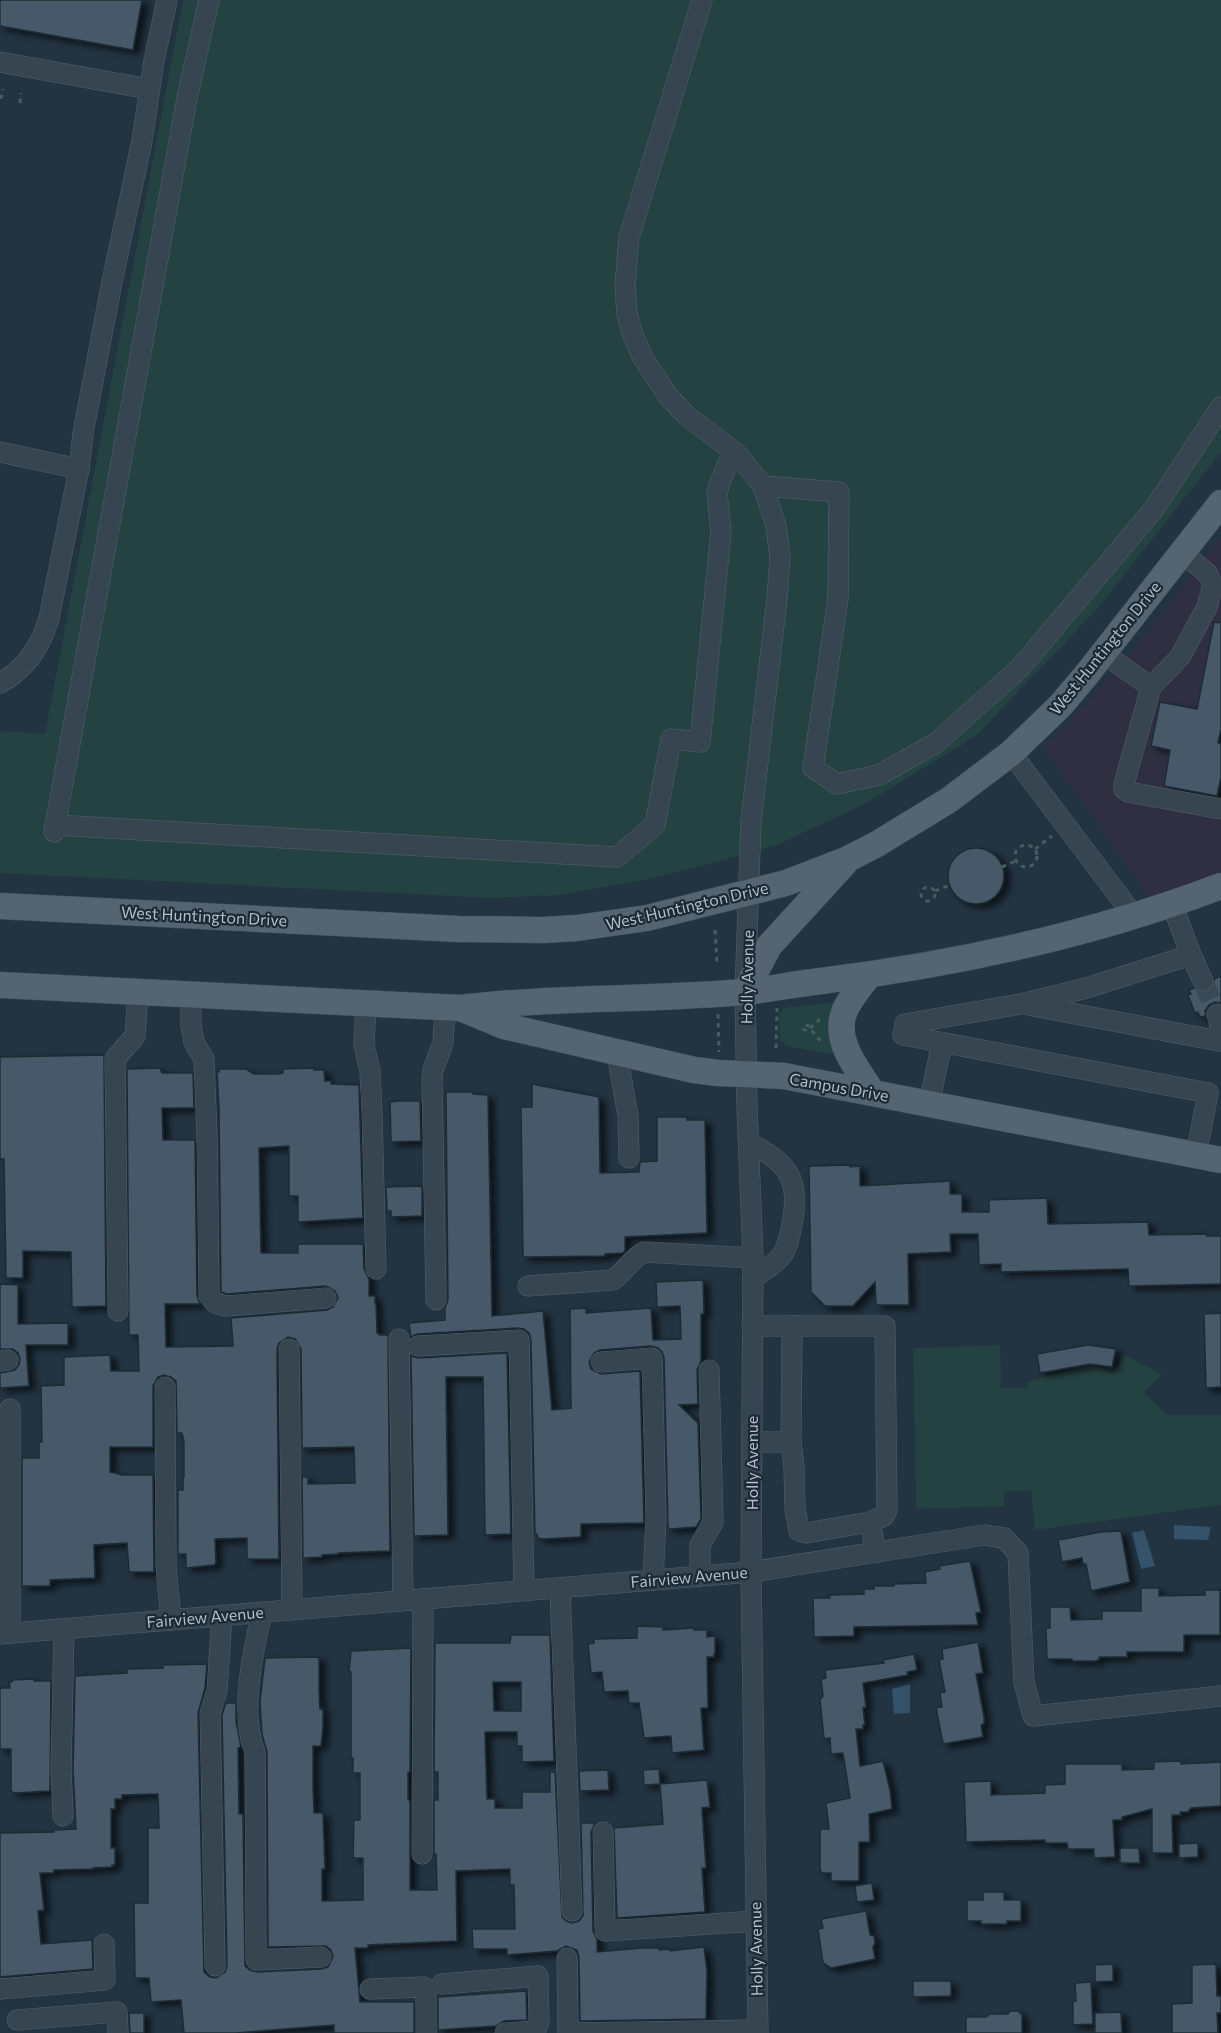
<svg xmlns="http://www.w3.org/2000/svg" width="1221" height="2033" font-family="Commissioner,sans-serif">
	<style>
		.medical { fill: #2f2f41 }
		.green { fill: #244241 }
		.water { fill: #345269 }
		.building { fill: #465967; stroke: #1d2c37; stroke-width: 1.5; fill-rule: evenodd; filter: url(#shadow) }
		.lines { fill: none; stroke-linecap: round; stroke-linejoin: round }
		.minor-tunnel { stroke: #384856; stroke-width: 20; stroke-dasharray: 20 10; stroke-linecap: butt }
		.minor-casing { stroke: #54626e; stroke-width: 21 }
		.major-casing { stroke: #404e59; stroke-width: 27 }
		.path { stroke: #425e5d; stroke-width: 3; stroke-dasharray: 4.5 4.5; stroke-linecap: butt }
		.minor { stroke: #374550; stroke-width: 20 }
		.major { stroke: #546471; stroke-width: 26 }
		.labels { text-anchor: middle; stroke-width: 4.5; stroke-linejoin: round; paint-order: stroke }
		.street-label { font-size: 16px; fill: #b3bfcb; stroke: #1b2a35 }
	</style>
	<defs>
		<filter id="shadow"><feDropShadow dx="6" dy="4" stdDeviation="3" flood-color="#0009"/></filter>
	</defs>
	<rect width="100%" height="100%" fill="#223341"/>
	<!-- medical -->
	<polygon class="medical" points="1221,538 1221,873 1152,900 1044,748 1084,707 1136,647"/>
	<!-- green -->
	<g class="green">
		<polygon points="183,0 1221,0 1221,452 1098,608 977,735 865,804 777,845 709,864 648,879 560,895 491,898 0,873 0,731 45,734"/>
		<polygon points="833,1002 838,1003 836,1055 787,1046 780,1040 779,1013 785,1008"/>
		<polygon points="1000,1345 1001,1388 1027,1388 1027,1382 1090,1364 1114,1374 1124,1355 1162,1374 1144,1393 1167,1415 1221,1415 1221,1505 1035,1530 1031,1490 1004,1492 1004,1506 916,1509 913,1348"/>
	</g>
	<!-- water -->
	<g class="water">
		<polygon points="1174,1525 1211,1527 1208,1540 1174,1539"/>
		<polygon points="1144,1530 1155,1566 1141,1569 1132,1533"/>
		<polygon points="910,1684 910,1713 894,1714 892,1689"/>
	</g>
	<!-- building -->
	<g class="building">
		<polygon points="0,0 142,0 133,50 0,26"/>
		<polygon points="1214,622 1221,623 1221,729 1218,743 1221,744 1221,777 1217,796 1164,786 1170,750 1151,746 1160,702 1197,709"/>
		<circle cx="976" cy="876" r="28"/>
		<polygon points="1221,976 1221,1003 1215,1002 1209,1005 1205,1011 1206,1019 1205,1016 1200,1017 1198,1012 1195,1013 1188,995 1191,994 1189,990 1194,988 1201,993 1207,992 1213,987 1214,979"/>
		<polygon points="104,1055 106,1306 72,1307 71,1252 23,1251 23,1278 6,1278 4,1159 0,1159 0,1057"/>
		<polygon points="160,1068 162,1073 193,1073 194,1108 162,1108 163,1140 195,1140 197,1296 200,1304 165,1304 166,1347 233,1346 231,1318 327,1310 333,1307 338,1298 335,1291 326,1286 227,1294 221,1292 219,1108 217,1072 219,1072 219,1069 246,1069 254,1074 279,1074 283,1073 283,1069 314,1068 314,1070 324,1070 325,1081 331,1081 331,1084 359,1085 363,1218 298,1222 298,1196 289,1196 289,1146 259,1148 261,1253 298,1253 298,1244 363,1244 364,1269 369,1279 369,1296 375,1296 375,1303 376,1303 377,1333 379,1333 379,1335 388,1335 390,1551 338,1553 338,1554 322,1555 322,1557 303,1558 302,1477 308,1477 308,1484 355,1483 354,1447 302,1448 301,1349 295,1339 288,1337 279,1343 277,1349 279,1559 247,1559 247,1538 215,1539 216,1563 214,1565 186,1568 186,1554 178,1554 178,1490 183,1490 183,1477 184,1477 184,1442 182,1433 177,1433 176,1381 171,1377 164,1375 158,1377 153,1386 153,1447 110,1447 110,1472 122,1475 153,1475 154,1572 129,1572 127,1543 94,1545 95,1578 50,1580 50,1586 22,1586 22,1458 39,1458 39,1442 42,1442 41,1386 64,1385 64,1357 110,1355 111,1371 139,1371 138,1335 129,1335 127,1069"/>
		<polygon points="532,1084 599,1097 600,1173 639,1172 640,1162 657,1161 657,1117 687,1117 687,1120 705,1120 707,1233 625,1237 625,1251 623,1253 605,1254 605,1256 523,1257 521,1107 532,1107"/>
		<polygon points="446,1092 473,1092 473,1094 488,1095 492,1316 543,1311 552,1410 571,1408 570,1309 586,1308 586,1313 651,1308 653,1340 681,1339 680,1306 657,1307 656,1282 703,1280 704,1314 701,1314 701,1361 697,1370 698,1404 679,1405 698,1423 701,1519 696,1527 670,1529 668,1527 664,1358 662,1352 658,1348 651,1346 600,1350 594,1353 589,1362 591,1369 601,1374 640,1371 644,1523 581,1524 581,1536 579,1537 544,1539 538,1538 537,1534 535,1534 531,1340 529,1333 524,1329 518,1328 417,1334 411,1337 409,1323 445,1320 445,1308 448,1300"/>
		<polygon points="399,1101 420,1101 421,1141 391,1142 390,1102"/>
		<polygon points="850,1165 850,1167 860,1166 860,1186 950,1181 950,1194 962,1194 962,1212 989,1212 989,1200 1047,1198 1048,1224 1148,1222 1149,1235 1207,1234 1207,1236 1221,1236 1221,1284 1129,1286 1128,1269 1001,1272 1001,1264 979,1265 978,1234 950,1234 951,1252 908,1254 909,1305 876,1305 875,1282 853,1306 825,1306 811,1292 809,1166"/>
		<polygon points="422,1186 422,1216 391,1217 391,1211 387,1211 386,1187"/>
		<polygon points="0,1284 18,1285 18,1324 68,1323 68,1345 26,1345 29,1386 0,1388 0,1373 15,1370 19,1365 20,1359 18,1353 13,1349 0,1349"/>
		<polygon points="1221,1313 1221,1387 1206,1388 1204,1314"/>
		<polygon points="1088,1345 1116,1349 1112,1367 1090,1364 1040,1373 1037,1354"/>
		<polygon points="507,1353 511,1534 485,1535 483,1377 446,1377 448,1535 414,1536 411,1356 419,1358"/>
		<polygon points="1121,1531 1130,1582 1091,1591 1086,1564 1083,1564 1082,1558 1062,1562 1058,1540 1101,1532"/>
		<polygon points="970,1561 981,1612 976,1613 978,1625 854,1627 854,1636 814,1637 813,1598 830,1598 829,1595 864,1594 864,1589 874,1589 874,1586 894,1586 894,1584 926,1583 925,1572 940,1569 939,1566"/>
		<polygon points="1141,1588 1159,1588 1159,1596 1205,1595 1205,1590 1220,1590 1220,1635 1184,1635 1184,1652 1127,1652 1127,1657 1099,1657 1099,1660 1094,1661 1072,1661 1072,1659 1047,1659 1046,1628 1050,1628 1050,1607 1070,1607 1071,1620 1102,1619 1102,1611 1141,1611"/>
		<polygon points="637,1626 663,1627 663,1630 694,1628 694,1630 707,1630 707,1637 715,1636 715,1654 714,1654 714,1657 707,1657 708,1708 701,1708 704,1750 672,1753 671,1736 644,1738 639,1703 629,1703 628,1691 604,1692 602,1672 591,1673 588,1644 594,1643 594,1639 637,1638"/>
		<path d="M511,1635H550L554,1761L522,1762V1746H517V1732H485L487,1799H495V1808H522V1792H550V1772H555L562,1917L566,1921L572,1923L579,1921L583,1916L581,1823H595L591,1832L593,1931L597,1939V1952L642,1948H659V1950L670,1949V1951L704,1947L707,1972L706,2019L580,2021L579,1958L577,1950L566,1946L557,1951L507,1955V1949H473L472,1929H515L514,1885H510V1869L456,1871L457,1941L368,1945V1948H355L360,2002H414V2033H334V2025L235,2033H184L181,2000L151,2002L149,1978H135L134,1903H148V1828H159L158,1794L122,1795V1799H115V1809H111V1848H115V1865H112V1867L93,1868V1869L54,1870V1873H40L44,1910L38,1911L41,1944L92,1940L93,1969L0,1977V1833L54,1832V1830L76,1829L73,1770L75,1676L127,1673V1669L163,1668V1665L207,1664L205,1688L198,1713L204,1972L210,1977L216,1978L225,1972L227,1966L222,1715L226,1703H236V1721L241,1747L238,1748L239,1814H243L245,1966L250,1970L257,1972L322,1969L328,1967L333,1957L331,1950L326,1946L268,1947L267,1752L262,1734L260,1702L265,1658L319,1657V1691L320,1709L323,1708V1728L321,1746H313V1783L314,1813H323L325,1869H322V1901L363,1900V1858H353L354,1820H360V1773H353V1758H351V1672H349L351,1651L411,1648L410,1772H408V1800H410V1890H437L436,1854L434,1855V1800H438V1772H434L435,1643H510ZM493,1682H521V1711H494Z"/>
		<polygon points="978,1642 983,1673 976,1674 984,1717 984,1724 981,1725 983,1737 943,1744 936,1708 942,1707 940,1693 945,1692 939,1660 943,1659 942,1649"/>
		<polygon points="914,1654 917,1670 907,1672 908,1675 863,1683 866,1707 863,1708 865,1725 863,1725 863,1729 856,1729 860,1766 883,1761 890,1790 892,1809 869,1814 870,1842 859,1842 859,1881 831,1881 831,1873 822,1873 820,1870 820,1829 829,1829 826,1803 850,1798 843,1753 831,1754 830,1738 824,1739 820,1700 823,1696 821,1679 826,1678 825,1670 884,1663 883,1660"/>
		<polygon points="34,1679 34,1681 51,1681 50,1791 14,1793 11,1791 11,1749 0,1749 0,1688 10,1688 9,1682 12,1682 12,1680"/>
		<polygon points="1181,1761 1181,1764 1221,1762 1221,1806 1191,1808 1188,1812 1180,1812 1181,1815 1172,1815 1173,1853 1152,1853 1152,1809 1122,1817 1122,1820 1113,1820 1115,1857 1094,1858 1094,1849 1068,1849 1067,1843 1045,1843 1045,1840 966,1842 964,1782 991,1781 991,1795 1045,1793 1045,1785 1065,1784 1065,1764 1122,1764 1122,1770 1154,1769 1154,1762"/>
		<polygon points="659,1769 660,1784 644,1785 643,1770"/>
		<polygon points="608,1770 609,1790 580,1791 579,1771"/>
		<polygon points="707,1780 710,1807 702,1808 706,1868 702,1868 705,1912 617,1918 614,1828 663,1824 660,1784"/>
		<polygon points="1198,1843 1198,1857 1179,1858 1179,1844"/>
		<polygon points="1120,1848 1139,1848 1140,1863 1120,1863"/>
		<polygon points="872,1883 874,1900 857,1902 855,1886"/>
		<polygon points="983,1892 1004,1892 1004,1900 1021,1900 1021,1921 1007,1921 1007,1924 981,1924 981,1921 967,1921 967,1900 983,1900"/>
		<polygon points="866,1911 870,1935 874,1936 875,1943 873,1947 875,1959 831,1968 823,1963 818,1929 823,1928 821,1919"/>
		<polygon points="1113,1964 1113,1981 1095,1982 1095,1965"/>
		<polygon points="1216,1964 1217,1996 1221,1996 1221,2013 1217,2013 1218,2033 1172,2033 1172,2004 1192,2003 1192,1965"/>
		<polygon points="913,1981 951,1981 951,1996 913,1997"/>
		<polygon points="1091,1982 1093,2024 1073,2025 1073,2001 1076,2001 1075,1983"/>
		<polygon points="526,1991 527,2020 504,2021 496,2026 438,2030 438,1997"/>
		<polygon points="1010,2011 1018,2011 1022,2015 1022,2033 966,2033 966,2017 986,2017 990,2014 1008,2014"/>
		<polygon points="1121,2012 1122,2033 1095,2033 1095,2013"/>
		<polygon points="129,2013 144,2013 144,2033 130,2033"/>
	</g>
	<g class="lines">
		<!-- minor-tunnel -->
		<polyline class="minor-tunnel" points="1203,981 1217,1014"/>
		<!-- minor casing -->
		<g class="minor-casing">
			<g id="minor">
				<polyline points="702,0 629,237 625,286 627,314 633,335 643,358 669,397 686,415 738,455 763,486 776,526 780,557 777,599 751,821 745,992 747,1107 753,1258 751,1572 758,2033"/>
				<polyline points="0,62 149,89"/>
				<polyline points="0,452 79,469"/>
				<polyline points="763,486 839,492 838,598 813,768 837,784 879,775 936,743 1020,668 1154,509 1221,407"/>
				<polyline points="1182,553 1207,573 1213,585 1207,607 1180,657 1151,687 1124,784 1124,789 1128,792 1221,809"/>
				<polyline points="1103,653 1151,687"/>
				<path d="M0,683C26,669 41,646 49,618L79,469L83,433L112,282L142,141L154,61L167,0"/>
				<polyline points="1011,753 1134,916"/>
				<polyline points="55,825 617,857 655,825 671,739 700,742 721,532 717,493 720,482 733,451"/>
				<polyline points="54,832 187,98 209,0"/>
				<polyline points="1172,904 1191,955 1083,989 1021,1004 905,1024 903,1035 1208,1093 1196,1155"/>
				<polyline points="1191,955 1203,981"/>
				<polyline points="191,995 191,1026 194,1042 204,1059 207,1137 209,1296 215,1303 226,1306 326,1298"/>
				<polyline points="366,1004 364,1044 370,1071 372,1113 376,1269"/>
				<polyline points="1028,1005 1219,1041 1221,1030 1217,1014"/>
				<polyline points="617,1053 628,1116 629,1158"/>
				<polyline points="929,1104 942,1043"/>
				<path d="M749,1143C788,1162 801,1180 792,1224C790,1234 788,1247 782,1255C775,1265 763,1271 753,1278"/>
				<path d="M528,1286L613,1280C627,1270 629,1260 644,1252L753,1258"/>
				<polyline points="436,1300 432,1080 433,1070 443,1043 445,1007"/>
				<polyline points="118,1311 115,1059 135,1036 138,992"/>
				<polyline points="752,1326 792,1326 791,1442 794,1467 795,1508 799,1531 806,1533 870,1522 876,1552"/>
				<polyline points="792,1326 885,1326 887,1510 884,1516 870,1522"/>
				<polyline points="399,1339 403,1600"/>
				<polyline points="418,1346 519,1340 524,1591"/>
				<polyline points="289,1349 292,1609"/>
				<polyline points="0,1361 8,1360"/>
				<polyline points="601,1362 652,1358 656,1519 653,1580"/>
				<polyline points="165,1387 166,1567 171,1620"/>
				<polyline points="10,1409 10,1633"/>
				<polyline points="752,1442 791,1442"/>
				<polyline points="700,1576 700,1545 713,1522 709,1370"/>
				<polyline points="560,1588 572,1911"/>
				<path d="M262,1612C253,1652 239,1714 255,1752L256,1960L321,1957"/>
				<polyline points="0,1634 751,1572 984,1535 1004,1538 1018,1553 1024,1682 1033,1716 1221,1696"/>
				<polyline points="63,1816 61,1770 64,1629"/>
				<polyline points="603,1832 605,1931 756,1921"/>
				<polyline points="422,1854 423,1599"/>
				<polyline points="567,1958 568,2033 757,2030"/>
				<polyline points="215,1966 210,1713 217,1690 222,1615"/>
				<polyline points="442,1984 538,1976 539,2021 535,2033"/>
				<polyline points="0,1989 105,1980 104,1944"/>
				<polyline points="370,1989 424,1987 426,1997 426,2033"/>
				<polyline points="17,2020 117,2012 118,2033"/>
				<polyline points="505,2033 535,2031"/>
			</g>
		</g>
		<!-- major casing -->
		<g class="major-casing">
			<g id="major">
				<polyline points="0,906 458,929 544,930 577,928 647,918 786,883 848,859 877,844 949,800 1011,753 1060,706 1087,674 1221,503"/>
				<path d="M869,975C861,986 851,997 845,1010C832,1040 857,1068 872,1092"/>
				<path d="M0,985L460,1008C554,997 650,1000 745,992C770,989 795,984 821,981C957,964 1092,935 1221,886"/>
				<polyline points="745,992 769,946 844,864"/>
				<polyline points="463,1009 504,1026 694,1070 718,1073 784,1076 1221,1160"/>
			</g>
		</g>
		<!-- path -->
		<g class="path">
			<polyline points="1,99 3,89"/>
			<polyline points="20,103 21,93"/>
			<circle cx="1026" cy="856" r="11"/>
			<polyline points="1035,849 1052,836"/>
			<polyline points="1002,867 1016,861"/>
			<circle cx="928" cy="894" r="7"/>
			<polyline points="935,891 950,885"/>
			<polyline points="715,930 717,963"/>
			<polyline points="718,1014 719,1052"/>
			<path d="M820,1019L807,1031L803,1029V1027L808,1025C812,1031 817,1037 822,1043"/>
			<polyline points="776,1048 777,1008"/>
		</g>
		<!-- minor -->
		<use href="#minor" class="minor"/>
		<!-- major -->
		<use href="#major" class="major"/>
	</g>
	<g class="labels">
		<!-- street labels -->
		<g class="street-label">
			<text transform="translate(1105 648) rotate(-51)" y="6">West Huntington Drive</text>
			<text transform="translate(687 906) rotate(-13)" y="6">West Huntington Drive</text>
			<text transform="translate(204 916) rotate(3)" y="6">West Huntington Drive</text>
			<text transform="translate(747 977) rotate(-89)" y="6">Holly Avenue</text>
			<text transform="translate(839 1087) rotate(10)" y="6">Campus Drive</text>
			<text transform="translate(752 1463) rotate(-90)" y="6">Holly Avenue</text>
			<text transform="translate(689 1577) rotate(-5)" y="6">Fairview Avenue</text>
			<text transform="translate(205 1617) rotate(-5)" y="6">Fairview Avenue</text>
			<text transform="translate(756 1949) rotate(-91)" y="6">Holly Avenue</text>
		</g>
	</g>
</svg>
